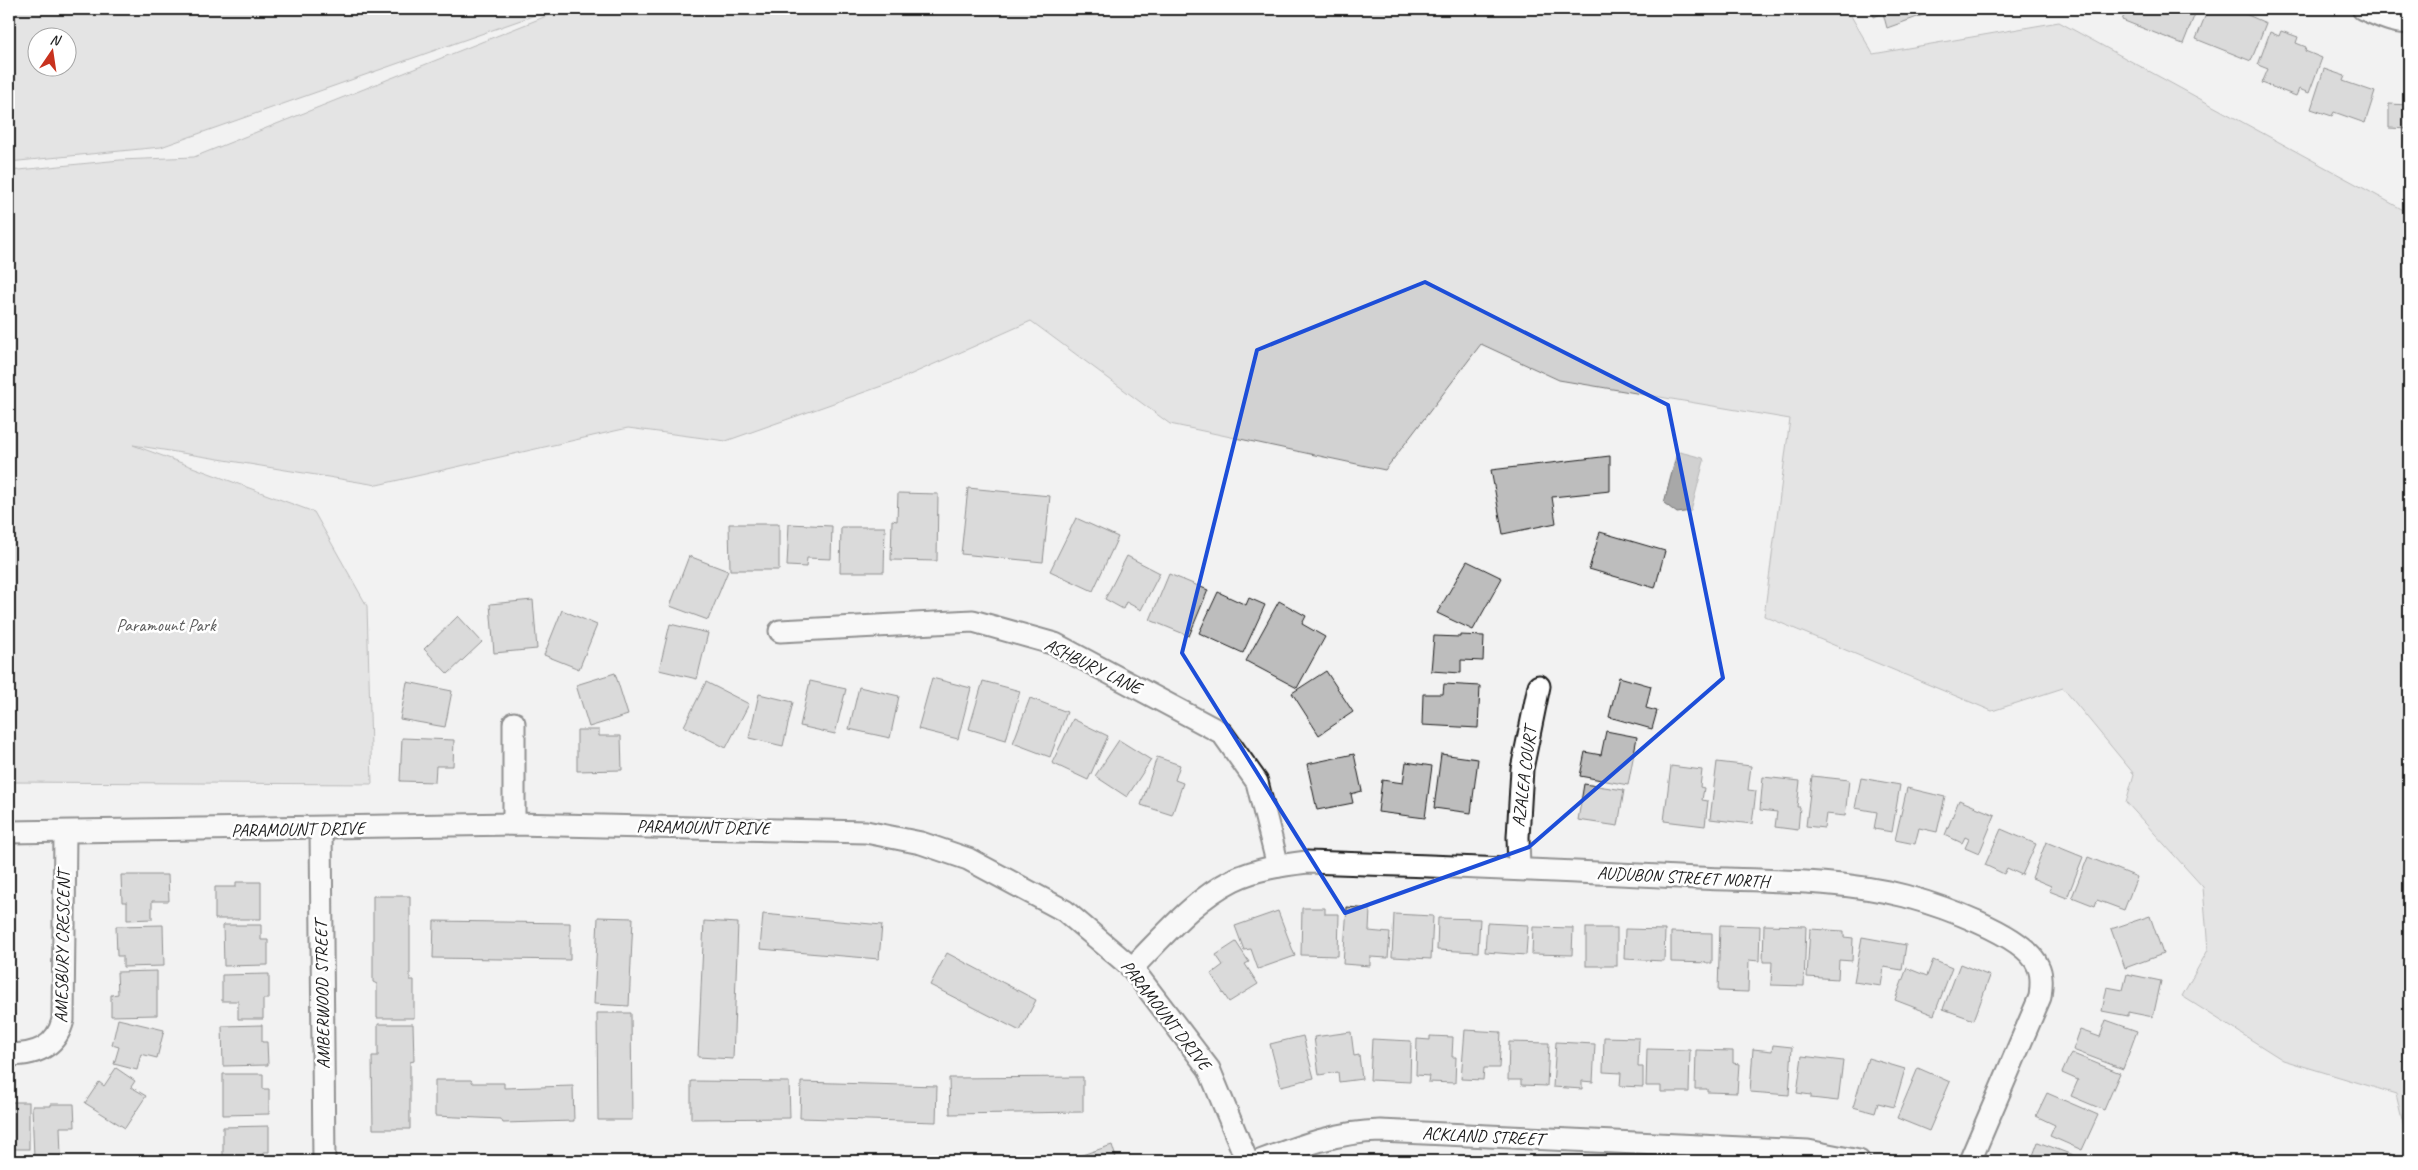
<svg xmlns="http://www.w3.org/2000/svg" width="2418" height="1170" font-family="Caveat,sans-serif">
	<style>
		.green { fill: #d2d2d2; stroke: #777; fill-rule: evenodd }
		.water { fill: #a8a8a8; stroke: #707070 }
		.building { fill: #bdbdbd; stroke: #1c1c1c }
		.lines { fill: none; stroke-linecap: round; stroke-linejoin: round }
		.minor-casing { stroke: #1c1c1c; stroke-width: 25 }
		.minor { stroke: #fff; stroke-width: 21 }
		.marked { fill: none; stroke: #1d4ed8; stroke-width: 4; stroke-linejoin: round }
		.labels { text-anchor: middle; stroke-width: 5; stroke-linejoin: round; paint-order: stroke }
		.park-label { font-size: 18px; fill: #5c5c5c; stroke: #fff }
		.street-label { font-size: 18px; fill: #1c1c1c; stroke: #fff }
	</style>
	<rect width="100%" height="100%" fill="#f2f2f2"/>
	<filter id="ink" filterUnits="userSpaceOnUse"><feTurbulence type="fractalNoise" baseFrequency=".02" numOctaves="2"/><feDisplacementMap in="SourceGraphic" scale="10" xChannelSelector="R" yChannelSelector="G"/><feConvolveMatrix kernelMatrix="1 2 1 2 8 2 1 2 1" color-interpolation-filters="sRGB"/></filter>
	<g filter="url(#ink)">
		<!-- green -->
		<g class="green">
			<path d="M9,9H552L161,147L9,162ZM38,38H68V68H38Z"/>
			<polygon points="564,9 1847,9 1873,54 2059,22 2409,213 2409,1149 2396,1094 2283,1060 2182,996 2208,950 2203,887 2126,802 2134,774 2063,688 1992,711 1764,616 1790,419 1559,380 1481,344 1385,470 1170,424 1031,321 896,381 726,441 628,428 377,485 133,445 314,512 367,606 372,784 9,782 9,171 120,160 194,157"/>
		</g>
		<!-- water -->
		<polygon class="water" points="1680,452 1703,458 1704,461 1691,511 1677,513 1664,503 1677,453"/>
		<!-- building -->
		<g class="building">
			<polygon points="1872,9 1933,9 1934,11 1887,28 1883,13 1874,17"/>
			<polygon points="2127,9 2197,9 2183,44 2122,20"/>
			<polygon points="2208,9 2234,9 2266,23 2251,61 2196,39"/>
			<polygon points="2281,31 2298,37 2296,43 2306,47 2305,51 2322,58 2309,93 2299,89 2296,96 2262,83 2268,69 2258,65 2270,32 2279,36"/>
			<polygon points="2324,69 2345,76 2343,81 2375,92 2365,123 2334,112 2332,116 2311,109"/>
			<polygon points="2389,104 2409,105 2409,129 2389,128"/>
			<polygon points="1610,456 1610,491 1552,497 1556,523 1503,534 1491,470"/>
			<polygon points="968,488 1050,496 1043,562 961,554"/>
			<polygon points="898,493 938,494 937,561 891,560 892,520 897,521"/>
			<polygon points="1076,518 1118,537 1093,591 1050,571"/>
			<polygon points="729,524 779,524 779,570 730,570"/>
			<polygon points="789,524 832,526 831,559 807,558 806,567 787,566"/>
			<polygon points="841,527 885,527 884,572 840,572"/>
			<polygon points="1600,532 1665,551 1655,588 1589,569"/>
			<polygon points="689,556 728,571 708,620 670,606"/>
			<polygon points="1127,556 1160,573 1141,610 1126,602 1123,609 1105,599"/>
			<polygon points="1467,561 1502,578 1473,630 1437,613"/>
			<polygon points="1169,574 1208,590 1189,636 1150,620"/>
			<polygon points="1218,592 1246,605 1249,598 1265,605 1243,653 1199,633"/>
			<polygon points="533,600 537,649 494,653 490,604"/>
			<polygon points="1279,601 1306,616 1302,624 1325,637 1297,688 1246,661"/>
			<polygon points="562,610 597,625 579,669 544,655"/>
			<polygon points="458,616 482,642 448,674 424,649"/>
			<polygon points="670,624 708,633 697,679 659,670"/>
			<polygon points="1460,635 1484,636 1483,661 1461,660 1461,673 1431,671 1434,636 1460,637"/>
			<polygon points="1326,671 1353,712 1319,735 1292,693"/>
			<polygon points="615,673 628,715 589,727 576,685"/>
			<polygon points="1619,677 1651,686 1646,708 1657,711 1652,729 1609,717"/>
			<polygon points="932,678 971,688 958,739 918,729"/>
			<polygon points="810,681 846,689 835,734 800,726"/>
			<polygon points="983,681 1020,691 1006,740 969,729"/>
			<polygon points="407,682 452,691 445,727 400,719"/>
			<polygon points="706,682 749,704 726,748 684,726"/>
			<polygon points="1444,684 1480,686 1478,728 1422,725 1423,694 1443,694"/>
			<polygon points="859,687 899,696 890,738 849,729"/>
			<polygon points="759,694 793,702 783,746 749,738"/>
			<polygon points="1030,698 1067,712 1050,757 1013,743"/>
			<polygon points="1073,719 1108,736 1088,780 1052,763"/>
			<polygon points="577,730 599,730 599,736 621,736 622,770 577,771"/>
			<polygon points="1606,731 1637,737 1628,785 1580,776 1585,752 1601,755"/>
			<polygon points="402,738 454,740 453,766 436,766 435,782 400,781"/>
			<polygon points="1119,740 1151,760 1127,797 1095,776"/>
			<polygon points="1354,754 1362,791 1351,794 1353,803 1317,810 1307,764"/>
			<polygon points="1441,754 1478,759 1471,813 1434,808"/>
			<polygon points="1157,757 1180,765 1175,780 1183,783 1172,815 1141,805"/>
			<polygon points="1406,762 1432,766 1425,818 1378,812 1382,780 1403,783"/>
			<polygon points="1717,762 1751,766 1748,790 1756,791 1752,824 1710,819"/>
			<polygon points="1671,766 1702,770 1700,787 1704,788 1702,800 1708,801 1705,826 1664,821"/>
			<polygon points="1812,776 1849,780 1845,816 1826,814 1824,828 1806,826"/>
			<polygon points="1763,777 1800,781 1797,807 1800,807 1798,830 1775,827 1777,812 1760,810"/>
			<polygon points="1861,778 1900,785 1892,832 1874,829 1877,812 1855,808"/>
			<polygon points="1584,784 1624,790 1618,826 1578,820"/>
			<polygon points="1907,788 1945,797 1937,832 1919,828 1915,844 1895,840"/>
			<polygon points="1959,800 1995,815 1979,854 1965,848 1969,839 1965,837 1962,843 1945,835"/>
			<polygon points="2001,829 2036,844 2022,875 2007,868 2004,874 1985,865"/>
			<polygon points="2046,842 2083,857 2067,898 2049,891 2051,886 2032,878"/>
			<polygon points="2088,857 2137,877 2124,910 2097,900 2095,906 2072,897"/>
			<polygon points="121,875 168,875 169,901 152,901 152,919 127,920 127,902 122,902"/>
			<polygon points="236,882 261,882 261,919 215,919 215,887 236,887"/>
			<polygon points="373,896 410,896 410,980 414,980 414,1018 377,1018 377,984 373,982"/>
			<polygon points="1347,907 1370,909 1369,931 1390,933 1388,958 1370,957 1370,966 1343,964"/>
			<polygon points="1302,908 1325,908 1325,914 1339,914 1338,956 1301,955"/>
			<polygon points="1278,911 1295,956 1258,969 1251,949 1244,950 1235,926"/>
			<polygon points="763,914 882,925 879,959 760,949"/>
			<polygon points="1394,914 1433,916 1431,959 1392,957"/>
			<polygon points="2150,916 2163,954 2125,968 2111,929"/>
			<polygon points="598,917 633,918 629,1006 594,1004"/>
			<polygon points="1438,918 1480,919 1478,952 1437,950"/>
			<polygon points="434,921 570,923 570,960 433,958"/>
			<polygon points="704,921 738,923 733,1059 698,1057"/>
			<polygon points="1487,923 1528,925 1526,955 1485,952"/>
			<polygon points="163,925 164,966 123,967 123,956 117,956 116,926"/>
			<polygon points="223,925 261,925 261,940 268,940 268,965 224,966"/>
			<polygon points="1720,925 1760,926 1759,961 1749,960 1748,992 1718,991"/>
			<polygon points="1764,925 1806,926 1804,986 1771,985 1772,962 1763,962"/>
			<polygon points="1533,927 1573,928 1572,955 1532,954"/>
			<rect x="1586" y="928" width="31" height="38"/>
			<polygon points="1625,929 1665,930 1664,961 1624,959"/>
			<polygon points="1810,929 1844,931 1844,937 1853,938 1852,961 1839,960 1838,979 1807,977"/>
			<polygon points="1671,932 1712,933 1712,963 1671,962"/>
			<polygon points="1862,937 1906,945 1902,970 1884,967 1881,986 1854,982"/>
			<rect x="9" y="940" width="3" height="25"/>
			<polygon points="1236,942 1249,962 1245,964 1258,984 1229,1002 1211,974 1223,965 1216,955"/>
			<polygon points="947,953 1036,1000 1020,1031 930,985"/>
			<polygon points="1933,960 1952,968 1934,1015 1895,1000 1907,968 1927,976"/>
			<polygon points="1960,964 1990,976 1974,1020 1943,1009"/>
			<polygon points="157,971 157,1015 111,1016 111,995 118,994 117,972"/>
			<polygon points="269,974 269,999 263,999 263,1019 238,1019 238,1001 222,1001 222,975"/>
			<polygon points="2127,974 2161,981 2153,1017 2128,1012 2128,1016 2102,1011 2107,987 2123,990"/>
			<rect x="9" y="992" width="3" height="23"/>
			<polygon points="597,1013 631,1013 632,1120 598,1120"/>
			<polygon points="118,1019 164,1030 157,1058 141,1054 137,1070 114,1064 119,1047 112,1045"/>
			<polygon points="2106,1020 2137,1031 2123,1069 2073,1050 2080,1030 2100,1037"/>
			<polygon points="378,1024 413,1024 414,1061 410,1062 410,1129 373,1129 372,1056 378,1056"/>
			<polygon points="262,1025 262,1042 267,1042 268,1065 223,1066 222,1026"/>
			<polygon points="1465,1030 1501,1032 1499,1068 1484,1068 1483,1080 1461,1079"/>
			<polygon points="1351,1032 1354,1056 1359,1055 1362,1079 1339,1082 1338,1072 1319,1075 1314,1037"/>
			<polygon points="1303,1036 1314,1078 1281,1086 1270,1044"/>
			<polygon points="1430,1036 1453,1037 1452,1057 1456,1057 1455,1083 1428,1082 1429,1076 1416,1075 1417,1039 1430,1040"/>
			<polygon points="1604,1037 1639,1038 1638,1067 1643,1067 1643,1087 1620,1086 1621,1073 1603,1072"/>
			<polygon points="1372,1039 1411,1041 1410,1082 1370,1080"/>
			<polygon points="1509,1042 1549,1043 1547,1086 1521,1085 1521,1080 1508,1080"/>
			<polygon points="1556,1042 1595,1044 1593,1082 1582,1081 1582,1089 1553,1087"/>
			<polygon points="1773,1045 1792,1047 1789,1095 1750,1092 1753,1049 1772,1051"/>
			<polygon points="1647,1049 1690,1050 1689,1092 1661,1092 1661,1086 1646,1086"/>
			<polygon points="1696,1050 1733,1051 1733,1063 1739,1064 1737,1093 1707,1092 1707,1089 1695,1089"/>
			<polygon points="2071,1053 2120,1073 2104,1110 2071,1096 2078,1080 2062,1073"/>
			<polygon points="1802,1056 1843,1061 1838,1101 1811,1098 1811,1095 1797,1093"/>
			<polygon points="1868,1058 1905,1069 1894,1107 1878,1103 1875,1113 1853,1107"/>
			<polygon points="116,1068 135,1081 131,1087 146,1096 125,1128 85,1103 99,1082 104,1086"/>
			<polygon points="1918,1068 1950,1082 1929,1131 1897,1118"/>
			<polygon points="223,1074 263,1074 263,1089 269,1089 269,1114 223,1115"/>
			<polygon points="1083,1077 1083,1112 950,1114 949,1078"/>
			<polygon points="435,1080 471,1080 473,1083 504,1083 504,1088 573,1086 574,1121 503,1123 501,1119 435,1116"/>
			<polygon points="691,1081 789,1082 790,1118 691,1119"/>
			<polygon points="801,1082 937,1086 936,1122 800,1118"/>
			<polygon points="2047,1093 2098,1115 2082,1150 2050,1136 2055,1125 2036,1116"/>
			<rect x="9" y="1102" width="20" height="47"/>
			<polygon points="51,1104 74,1104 75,1127 60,1127 61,1157 34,1158 32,1106 51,1106"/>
			<polygon points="269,1126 269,1152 263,1152 263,1161 223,1161 223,1127"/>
			<polygon points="2038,1142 2078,1157 2077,1161 2031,1161"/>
			<polygon points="1112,1145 1117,1161 1081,1161 1079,1156"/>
		</g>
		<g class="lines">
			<!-- minor casing -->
			<g class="minor-casing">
				<g id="minor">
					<path d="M2363,9C2376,14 2395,25 2409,22"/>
					<polyline points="780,631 973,621 1055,644 1222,733 1257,782 1278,866"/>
					<polyline points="514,824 514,723"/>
					<polyline points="321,829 324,1161"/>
					<polyline points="9,832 514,824 866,832 921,843 968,859 1065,911 1132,968 1209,1069 1247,1161"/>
					<polyline points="1519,869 1518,837 1522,769 1539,686"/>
					<path d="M1132,968C1163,937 1193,900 1233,880C1256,869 1282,865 1307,862C1437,866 1567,871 1697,878C1765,881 1838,879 1905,896C1938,905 2025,934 2038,966C2043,976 2041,987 2040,997L1970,1161"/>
					<path d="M9,1055C35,1055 56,1048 63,1020L65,832"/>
					<path d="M1260,1161C1300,1146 1337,1132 1380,1131L1808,1151L1859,1161"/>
				</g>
			</g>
			<!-- minor -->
			<use href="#minor" class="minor"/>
		</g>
	</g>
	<!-- marked area -->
	<path d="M0 0H2418V1170H0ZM1425,282L1668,405L1723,678L1529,847L1345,913L1182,653L1257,350Z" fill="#f2f2f2" fill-opacity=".55" fill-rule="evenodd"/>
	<path class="marked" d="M1425,282L1668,405L1723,678L1529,847L1345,913L1182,653L1257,350Z"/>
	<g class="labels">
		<!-- park labels -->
		<g class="park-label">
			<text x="166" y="631">Paramount Park</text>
		</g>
		<!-- street labels -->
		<g class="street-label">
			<text transform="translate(1093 666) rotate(26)" y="6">ASHBURY LANE</text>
			<text transform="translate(1524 777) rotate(-83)" y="6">AZALEA COURT</text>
			<text transform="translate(703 827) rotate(1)" y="6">PARAMOUNT DRIVE</text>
			<text transform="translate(298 829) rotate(-1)" y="6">PARAMOUNT DRIVE</text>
			<text transform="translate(1683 877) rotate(3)" y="6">AUDUBON STREET NORTH</text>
			<text transform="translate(62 947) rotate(-89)" y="6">AMESBURY CRESCENT</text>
			<text transform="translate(322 995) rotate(-91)" y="6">AMBERWOOD STREET</text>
			<text transform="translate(1166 1015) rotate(52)" y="6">PARAMOUNT DRIVE</text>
			<text transform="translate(1483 1136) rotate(3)" y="6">ACKLAND STREET</text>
		</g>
	</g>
	<!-- margin -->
	<rect width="2418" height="1170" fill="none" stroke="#fff" stroke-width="30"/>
	<rect x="15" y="15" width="2388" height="1140" fill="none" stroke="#1c1c1c" stroke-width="2" filter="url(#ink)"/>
	<!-- north arrow -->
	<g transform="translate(52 52) rotate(13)"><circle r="24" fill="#ffffff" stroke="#a4a4a4"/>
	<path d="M0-4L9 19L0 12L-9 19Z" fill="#c8321e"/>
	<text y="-8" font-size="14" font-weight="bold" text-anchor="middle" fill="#1c1c1c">N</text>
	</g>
</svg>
